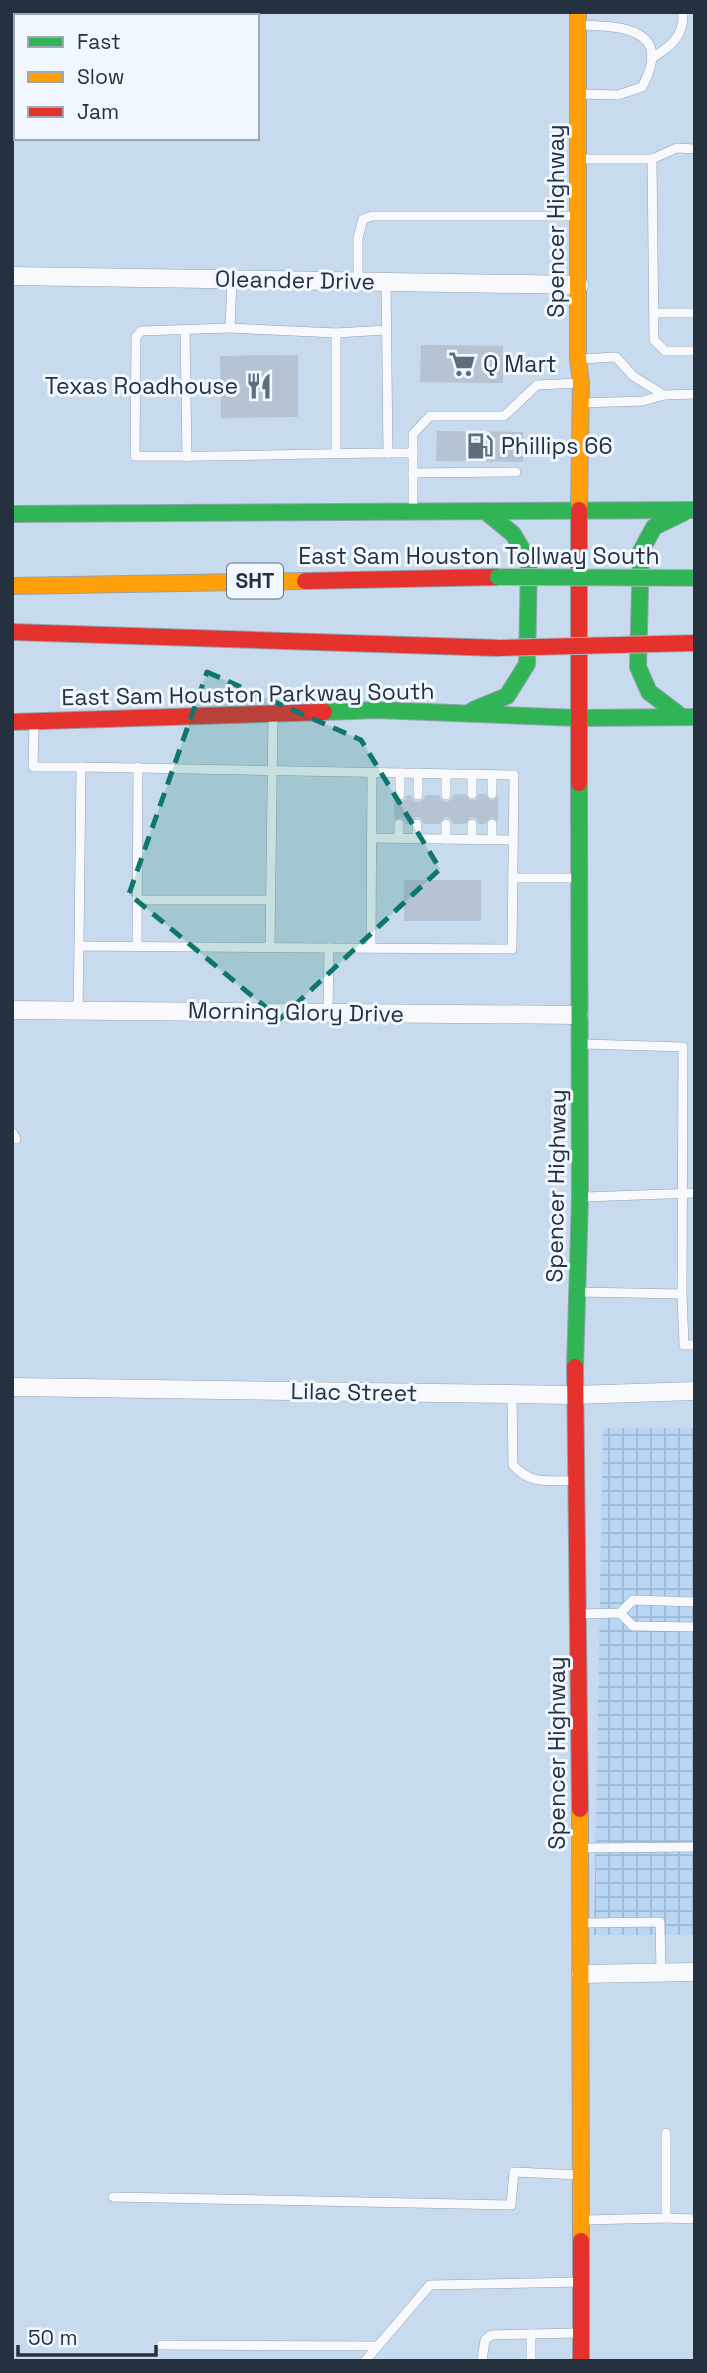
<svg xmlns="http://www.w3.org/2000/svg" width="707" height="2373" font-family="'Space Grotesk',sans-serif">
	<style>
		.industrial { fill: url(#industrial-grid) }
		.building { fill: #b5c3d2 }
		.lines { fill: none; stroke-linecap: round; stroke-linejoin: round }
		.lane-casing { stroke: #94a2b0; stroke-width: 10 }
		.street-casing { stroke: #94a2b0; stroke-width: 19 }
		.fast-casing { stroke: #94a2b0; stroke-width: 18 }
		.slow-casing { stroke: #94a2b0; stroke-width: 18 }
		.jam-casing { stroke: #94a2b0; stroke-width: 18 }
		.lane { stroke: #f7f9fc; stroke-width: 9 }
		.street { stroke: #f7f9fc; stroke-width: 18 }
		.fast { stroke: #30b455; stroke-width: 16 }
		.slow { stroke: #ff9f0a; stroke-width: 16 }
		.jam { stroke: #e5322d; stroke-width: 16 }
		.fast-bridge-casing { stroke: #b0b9c3; stroke-width: 18; stroke-linecap: butt }
		.jam-bridge-casing { stroke: #b0b9c3; stroke-width: 18; stroke-linecap: butt }
		.fast-bridge { stroke: #30b455; stroke-width: 16 }
		.jam-bridge { stroke: #e5322d; stroke-width: 16 }
		.marked { fill: #0f766e; fill-opacity: 0.2; stroke: #0f766e; stroke-width: 5; stroke-dasharray: 14 9; stroke-linejoin: round }
		.labels { text-anchor: middle; stroke-width: 6; stroke-linejoin: round; paint-order: stroke }
		.shield { fill: #f1f7fe; stroke: #626c78; stroke-width: 2 }
		.shield-label { font-size: 21px; font-weight: bold; fill: #25313f }
		.street-label { font-size: 23px; fill: #25313f; stroke: #f1f7fe }
		.poi-label { font-size: 23px; fill: #25313f; stroke: #f1f7fe; text-anchor: start }
	</style>
	<defs>
		<pattern id="industrial-grid" width="8" height="8" patternUnits="userSpaceOnUse" patternTransform="scale(1.75)"><rect width="8" height="8" fill="#b9d6f5"/><path d="M0 4h8M4 0v8" fill="none" stroke="#9fb8d3"/></pattern>
	</defs>
	<rect width="100%" height="100%" fill="#c8daed"/>
	<!-- industrial -->
	<polygon class="industrial" points="603,1428 695,1428 695,1935 594,1935"/>
	<!-- building -->
	<g class="building">
		<polygon points="421,345 503,346 503,383 420,382"/>
		<polygon points="298,355 298,417 221,418 220,356"/>
		<polygon points="437,431 523,432 523,462 436,461"/>
		<polygon points="465,794 471,801 476,800 479,794 485,794 491,801 498,797 498,821 491,817 485,824 479,824 476,818 471,817 465,824 453,824 450,818 445,817 439,824 424,824 421,818 416,817 410,824 406,824 402,818 394,819 394,798 401,802 406,799 407,795 411,795 414,801 419,802 424,799 425,795 439,795 442,801 447,802 452,799 453,795"/>
		<rect x="404" y="880" width="77" height="41"/>
	</g>
	<g class="lines">
		<!-- lane casing -->
		<g class="lane-casing">
			<g id="lane">
				<path d="M578,25C621,26 674,28 642,87L618,95L580,94"/>
				<path d="M652,58C671,46 684,37 683,12"/>
				<polyline points="580,159 652,159 677,148 695,149"/>
				<polyline points="652,159 654,340 665,351 695,351"/>
				<path d="M232,279L230,328L141,331L136,337L135,456C228,458 320,452 413,453"/>
				<polyline points="358,281 358,238 363,219 372,216 577,216"/>
				<polyline points="386,282 388,453"/>
				<polyline points="654,313 695,313"/>
				<polyline points="230,328 336,333 336,452"/>
				<polyline points="185,331 187,457"/>
				<polyline points="336,333 386,330"/>
				<polyline points="581,359 616,357 633,376 664,395"/>
				<polyline points="582,403 643,401 664,395 695,394"/>
				<polyline points="413,473 516,472"/>
				<polyline points="413,510 413,434 430,416 504,416 537,385 579,383"/>
				<polyline points="34,723 33,767 81,767 79,946"/>
				<polyline points="81,767 514,775 512,949 329,948"/>
				<polyline points="472,794 472,774"/>
				<polyline points="492,794 492,775"/>
				<polyline points="400,795 400,773"/>
				<polyline points="418,795 418,773"/>
				<polyline points="446,795 446,774"/>
				<polyline points="472,824 472,839"/>
				<polyline points="371,838 513,840"/>
				<polyline points="399,838 399,824"/>
				<polyline points="417,838 417,824"/>
				<polyline points="446,839 446,824"/>
				<polyline points="492,839 492,824"/>
				<polyline points="513,878 578,878"/>
				<polyline points="137,900 271,900"/>
				<polyline points="137,947 138,767"/>
				<polyline points="270,947 273,714"/>
				<polyline points="371,948 372,772"/>
				<polyline points="78,1010 79,946 329,948 328,1012"/>
				<polyline points="12,1132 16,1139"/>
				<polyline points="585,1197 695,1193"/>
				<polyline points="579,1292 682,1294 683,1047 585,1044"/>
				<polyline points="682,1294 684,1345 695,1345"/>
				<path d="M512,1394L513,1465C531,1485 546,1480 571,1481"/>
				<polyline points="620,1613 633,1626 695,1627"/>
				<polyline points="579,1614 620,1613 633,1600 695,1602"/>
				<polyline points="586,1848 695,1847"/>
				<polyline points="586,1923 660,1922 661,1973"/>
				<polyline points="113,2197 511,2205 514,2172 579,2175"/>
				<polyline points="666,2218 695,2219"/>
				<polyline points="586,2220 666,2218 666,2133"/>
				<polyline points="531,2334 531,2361"/>
				<polyline points="161,2345 378,2346"/>
				<polyline points="365,2361 430,2285 579,2282"/>
				<polyline points="482,2361 485,2340 491,2335 576,2333"/>
			</g>
		</g>
		<!-- street casing -->
		<g class="street-casing">
			<g id="street">
				<polyline points="12,276 579,285"/>
				<polyline points="12,1010 579,1015"/>
				<polyline points="12,1387 574,1395 695,1391"/>
				<polyline points="581,1974 695,1972"/>
			</g>
		</g>
		<!-- fast casing -->
		<g class="fast-casing">
			<g id="fast">
				<polyline points="12,514 695,510"/>
				<polyline points="473,710 507,696 527,664 529,561 513,534 485,511"/>
				<polyline points="324,712 377,710 579,718 695,717"/>
				<polyline points="682,717 649,692 638,667 641,551 654,527 683,513"/>
				<polyline points="575,1367 580,1197 579,783"/>
			</g>
		</g>
		<!-- slow casing -->
		<g class="slow-casing">
			<g id="slow">
				<polyline points="578,12 578,359 581,383 579,510"/>
				<polyline points="12,586 305,581"/>
				<polyline points="580,1809 581,2241"/>
			</g>
		</g>
		<!-- jam casing -->
		<g class="jam-casing">
			<g id="jam">
				<polyline points="579,510 579,783"/>
				<polyline points="305,581 498,577"/>
				<polyline points="12,632 498,648"/>
				<polyline points="12,722 324,712"/>
				<polyline points="575,1367 580,1809"/>
				<polyline points="581,2241 581,2361"/>
			</g>
		</g>
		<!-- lane -->
		<use href="#lane" class="lane"/>
		<!-- street -->
		<use href="#street" class="street"/>
		<!-- fast -->
		<use href="#fast" class="fast"/>
		<!-- slow -->
		<use href="#slow" class="slow"/>
		<!-- jam -->
		<use href="#jam" class="jam"/>
		<!-- fast-bridge casing -->
		<g class="fast-bridge-casing">
			<polyline id="fast-bridge" points="498,577 695,578"/>
		</g>
		<!-- jam-bridge casing -->
		<g class="jam-bridge-casing">
			<polyline id="jam-bridge" points="498,648 695,643"/>
		</g>
		<!-- fast-bridge -->
		<use href="#fast-bridge" class="fast-bridge"/>
		<!-- jam-bridge -->
		<use href="#jam-bridge" class="jam-bridge"/>
	</g>
	<!-- marked area -->
	<path class="marked" d="M207,672L361,740L440,869L280,1019L129,894Z"/>
	<!-- icons -->
	<defs>
		<g id="supermarket-bare" transform="scale(2.1)"><path d="M-6-5.5h2.5l.6 2H6L4.5 2H-2.5L-4.4-4H-6ZM-1.5 3.2a1.3 1.3 0 1 0 .1 0ZM3 3.2a1.3 1.3 0 1 0 .1 0Z" fill="#5e6c7c" stroke="#f1f7fe" stroke-width="2.5" paint-order="stroke"/></g>
		<g id="restaurant-bare" transform="scale(2.1)"><path d="M-5-6h1v4h1v-4h1v4h1v-4h1v5L-1.5 .5V6h-2V.5L-5-1ZM5-6V6H3V1.5H1.5Q1.5-4 5-6Z" fill="#5e6c7c" stroke="#f1f7fe" stroke-width="2.5" paint-order="stroke"/></g>
		<g id="fuel-bare" transform="scale(2.1)"><path d="M-5.5-6h7V0h2V4h1.3V-2.5L3-4.5l.8-.8L6-3V5H2.5V1h-1V6h-7ZM-4.2-4.7v3.2H.2V-4.7Z" fill="#5e6c7c" stroke="#f1f7fe" stroke-width="2.5" paint-order="stroke"/></g>
	</defs>
	<g fill-rule="evenodd">
		<use href="#supermarket-bare" x="462" y="364"/>
		<use href="#restaurant-bare" x="259" y="386"/>
		<use href="#fuel-bare" x="480" y="446"/>
	</g>
	<g class="labels">
		<!-- shield labels -->
		<rect class="shield" x="227" y="563.5" width="56" height="35" rx="5"/>
		<g class="shield-label">
			<text x="255" y="588">SHT</text>
		</g>
		<!-- street labels -->
		<g class="street-label">
			<text transform="translate(556 221) rotate(-90)" y="8">Spencer Highway</text>
			<text transform="translate(295 280) rotate(1)" y="8">Oleander Drive</text>
			<text x="479" y="564">East Sam Houston Tollway South</text>
			<text transform="translate(248 694) rotate(-1)" y="8">East Sam Houston Parkway South</text>
			<text transform="translate(296 1012) rotate(1)" y="8">Morning Glory Drive</text>
			<text transform="translate(556 1186) rotate(-89)" y="8">Spencer Highway</text>
			<text transform="translate(354 1392) rotate(1)" y="8">Lilac Street</text>
			<text transform="translate(557 1753) rotate(-90)" y="8">Spencer Highway</text>
		</g>
		<!-- poi labels -->
		<g class="poi-label">
			<text x="483" y="372">Q Mart</text>
			<text x="238" y="394" text-anchor="end">Texas Roadhouse</text>
			<text x="501" y="454">Phillips 66</text>
		</g>
	</g>
	<!-- border -->
	<rect width="707" height="2373" fill="none" stroke="#25313f" stroke-width="28"/>
	<!-- legend -->
	<rect x="14" y="14" width="245" height="126" fill="#f1f7fe" stroke="#9fa8b2" stroke-width="2"/>
	<rect x="28" y="37" width="35" height="10" fill="#30b455" stroke="#9fa8b2" stroke-width="2"/>
	<text x="77" y="49" font-size="21" fill="#25313f">Fast</text>
	<rect x="28" y="72" width="35" height="10" fill="#ff9f0a" stroke="#9fa8b2" stroke-width="2"/>
	<text x="77" y="84" font-size="21" fill="#25313f">Slow</text>
	<rect x="28" y="107" width="35" height="10" fill="#e5322d" stroke="#9fa8b2" stroke-width="2"/>
	<text x="77" y="119" font-size="21" fill="#25313f">Jam</text>
	<!-- scale -->
	<path d="M18 2345v10h138v-10" fill="none" stroke="#25313f" stroke-width="3.5"/>
	<text x="28" y="2345" font-size="21" fill="#25313f" stroke="#f1f7fe" stroke-width="5" paint-order="stroke">50 m</text>
</svg>
